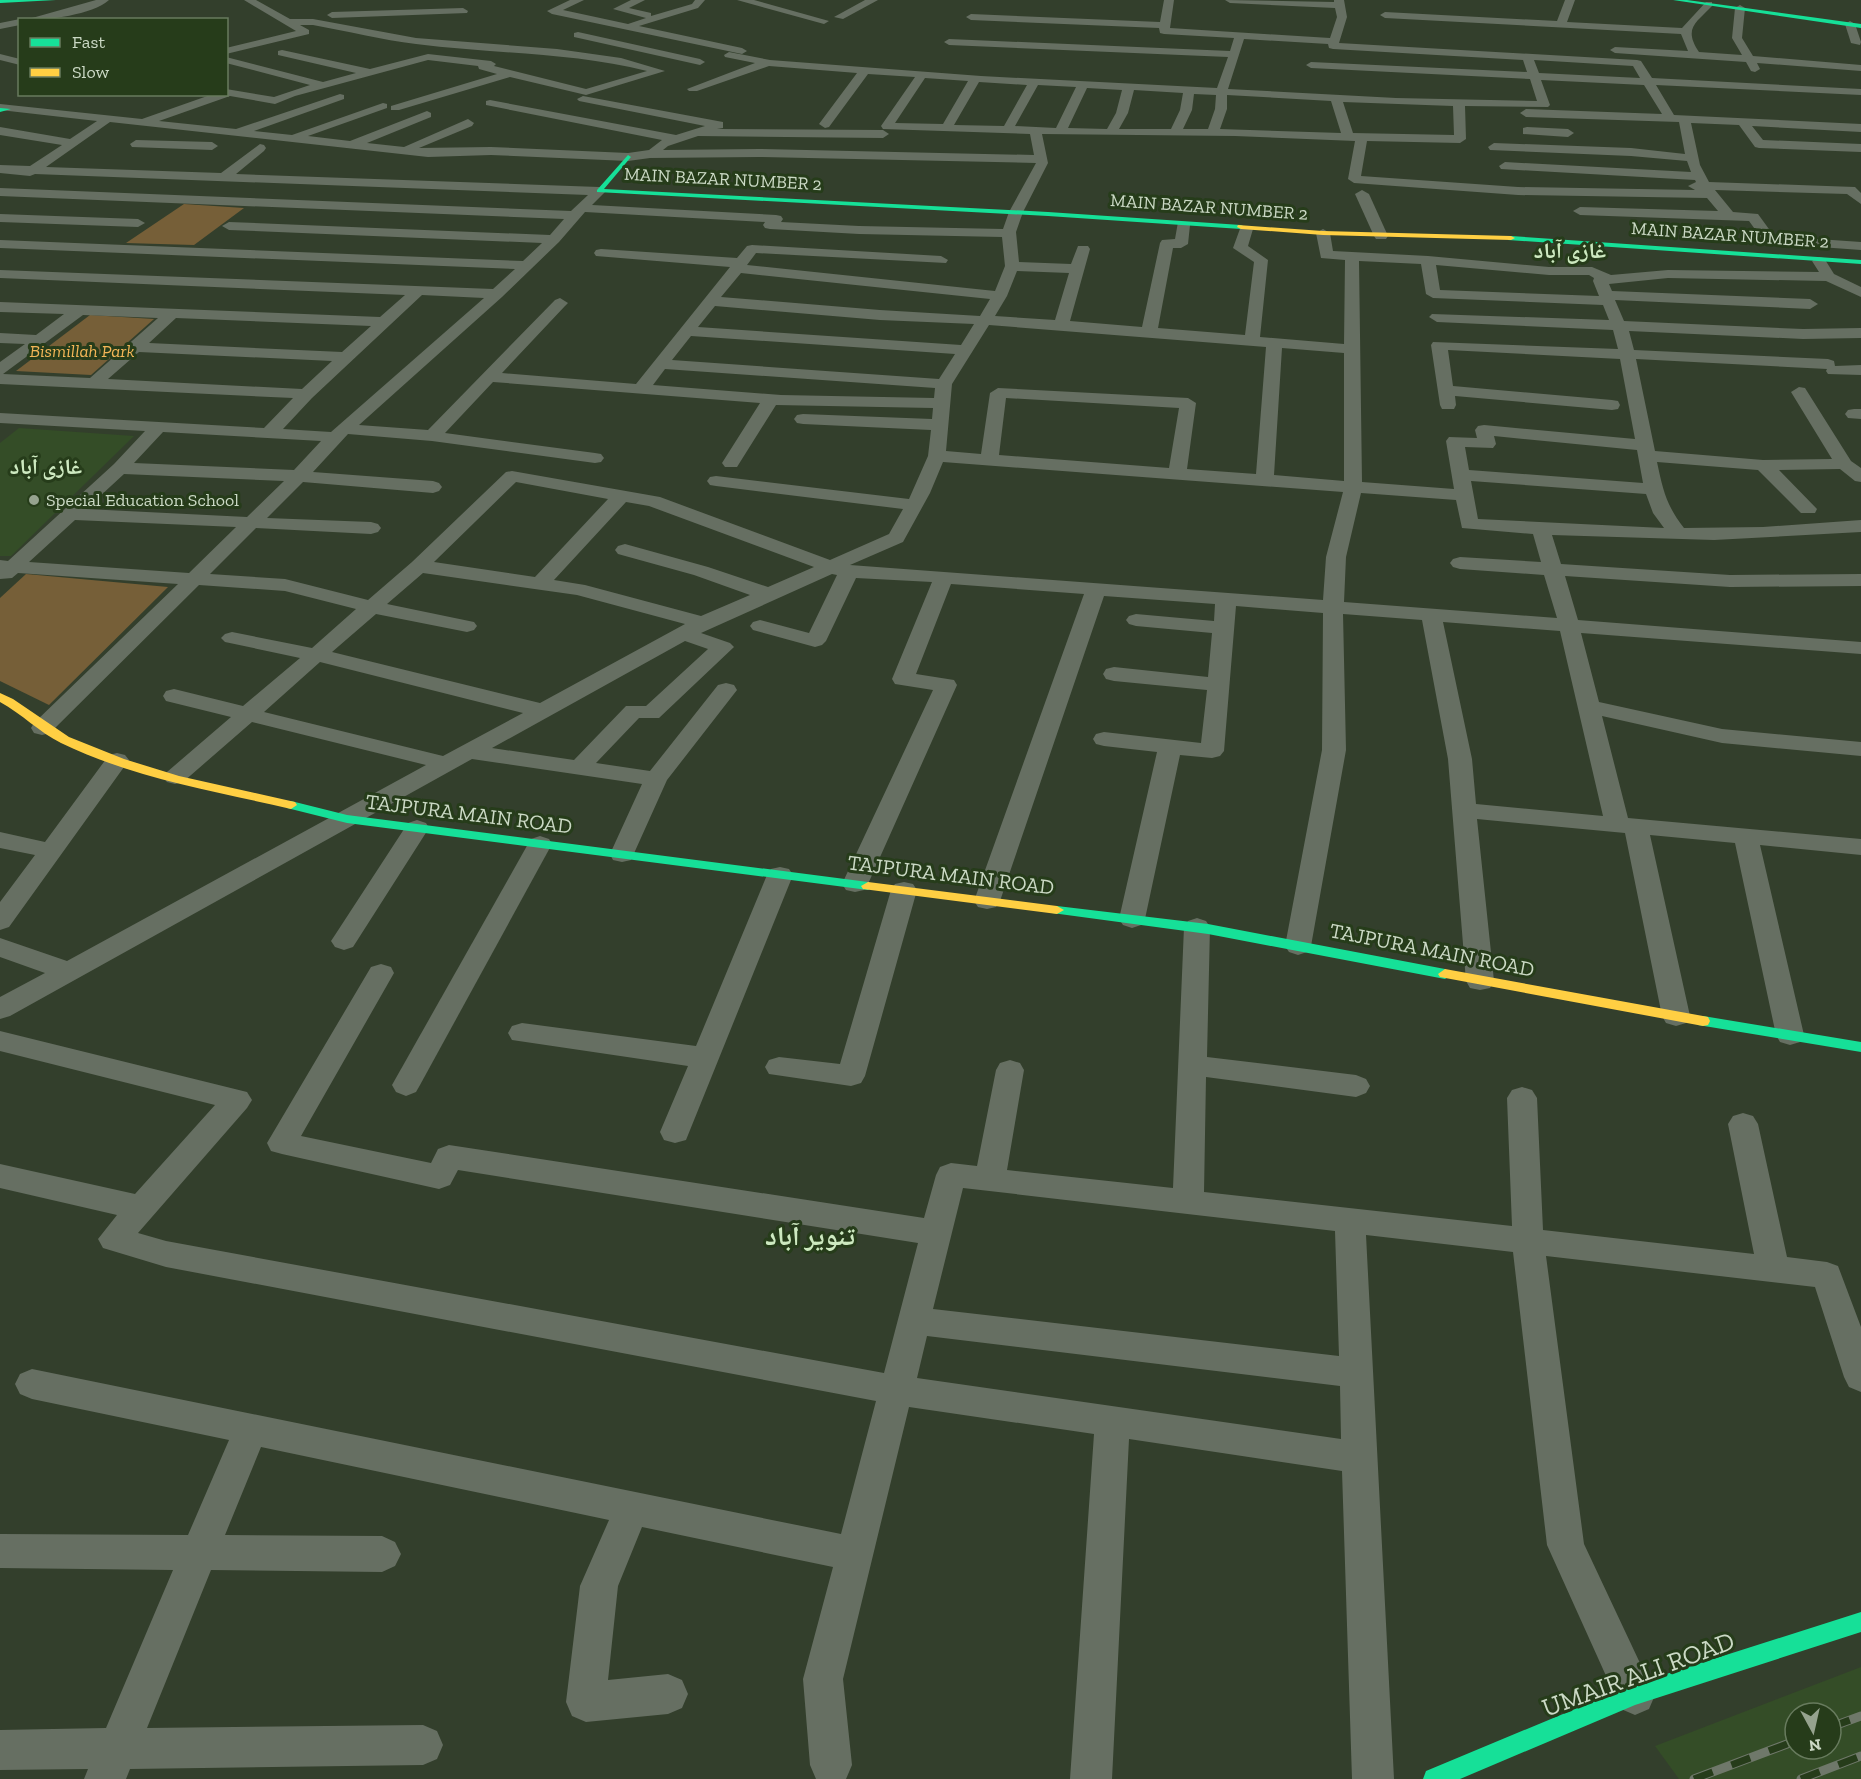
<svg xmlns="http://www.w3.org/2000/svg" width="1861" height="1779" font-family="'Zilla Slab','Noto Naskh Arabic',serif">
	<style>
		.built { fill: #344d27; fill-rule: evenodd }
		.green { fill: #765f38 }
		.lines { fill: none; stroke-linecap: round; stroke-linejoin: round }
		.street { fill: #666f62; fill-rule: evenodd }
		.fast { fill: #16e098; fill-rule: evenodd }
		.slow { fill: #ffcf43; fill-rule: evenodd }
		.rail-casing { stroke: #6f786a; stroke-width: 9 }
		.rail { stroke: #263c1a; stroke-width: 7; stroke-dasharray: 20; stroke-linecap: butt }
		.poi-dot { fill: #96a38f; stroke: #263c1a; stroke-width: 2 }
		.labels { text-anchor: middle; stroke-width: 6; stroke-linejoin: round; paint-order: stroke }
		.far-street-label { font-size: 18px; fill: #cbd9c5; stroke: #263c1a }
		.far-park-label { font-size: 18px; font-style: italic; fill: #f4b658; stroke: #263c1a }
		.far-poi-label { font-size: 18px; fill: #cbd9c5; stroke: #263c1a; text-anchor: start }
		.street-label { font-size: 21px; fill: #cbd9c5; stroke: #263c1a }
		.far-district-label { font-size: 22px; font-weight: bold; fill: #cde9c0; stroke: #263c1a }
		.near-street-label { font-size: 26px; fill: #cbd9c5; stroke: #263c1a }
		.near-neighbourhood-label { font-size: 27px; font-weight: bold; fill: #cde9c0; stroke: #263c1a }
	</style>
	<rect width="100%" height="100%" fill="#333f2c"/>
	<!-- built -->
	<g class="built">
		<polygon points="19,428 134,436 11,556 0,556 0,443"/>
		<path d="M1861,1667V1779H1679L1655,1746ZM1795,1713H1831V1749H1795Z"/>
	</g>
	<!-- green -->
	<g class="green">
		<polygon points="184,204 244,208 194,245 126,243"/>
		<polygon points="90,315 154,319 91,375 16,371"/>
		<polygon points="26,574 168,587 49,705 0,681 0,598"/>
	</g>
	<g class="lines">
		<!-- street -->
		<g class="street">
			<path d="M96,0H109C92,15 48,20 25,20Z"/>
			<path d="M244,0H256L290,19H313L416,38L557,49L621,58L665,71L586,95L510,77L399,110H391V106L497,74L479,69L478,66L428,60L295,96L275,104L230,96L159,121L236,129L340,94L344,95V99L254,131L292,135L383,103L387,104V108L308,136L350,141L427,111L431,113V117L367,143L404,147L468,119L474,123L472,126L419,148L491,147L628,153L649,150L662,140L486,105V101L490,100L676,135L705,126L579,101L577,99L583,96L723,122V128L717,129L883,130L889,134L883,138L698,136L668,146L663,150L759,149L1034,155L1030,134L883,129L881,126L915,77L868,74L829,127L825,128L819,124L857,73L769,66L697,91H689L687,89L755,63L725,57L724,55L729,52L770,60L981,76L1217,88L1228,57L949,45L944,42L949,39L1230,51L1234,38L1164,34L1160,33L1159,28L971,20L966,17L971,14L1160,22L1164,0H1174L1170,28L1330,38L1337,17L1335,8L1230,3L1225,0L1334,2V0H1344L1347,17L1339,43L1637,60L1641,61L1652,78L1861,89V95L1656,85L1674,115L1861,124V132L1752,126L1763,140L1861,144V152L1759,148L1755,147L1739,125L1691,123L1700,165L1709,182L1855,187L1861,193V204L1847,194L1715,190L1733,212L1758,214L1774,236L1861,242V250L1765,243L1749,221L1580,215L1573,211L1580,207L1718,211L1707,198L1518,195L1354,183L1348,179L1355,141L1235,136L1042,134L1048,163L1023,212L1016,232L1019,262L1071,264L1078,246H1088L1090,249L1070,321L1142,327L1160,243L1162,240L1175,239L1178,222H1188L1190,225L1188,244L1181,248H1173L1158,328L1245,335L1254,262L1233,248L1241,226H1251L1253,229L1248,246L1268,260L1260,337L1344,344L1345,260L1321,258L1316,233L1323,229L1330,233L1333,251L1428,256L1549,267H1592L1611,275L1668,270L1819,272L1812,261L1819,257L1824,258L1834,274L1861,287V297L1826,281L1668,278L1609,284L1612,291L1810,299L1818,304L1810,309L1615,300L1624,321L1803,329L1861,328V338L1803,339L1629,331L1634,350L1828,359L1834,361L1835,366L1861,365V375L1828,374L1826,371L1827,369L1636,359L1655,451L1763,460L1832,459L1791,392L1799,387L1805,388L1851,461L1861,468V482L1855,481L1840,469L1779,470L1817,509L1815,513H1801L1758,470L1657,462C1663,490 1666,505 1684,528L1763,527L1861,520V532L1714,540L1552,535L1561,564L1730,575L1861,574V586L1730,587L1565,576L1578,620L1861,642V654L1581,633L1599,702L1722,729L1861,742V756L1722,743L1602,716L1628,818L1861,839V855L1760,845L1804,1035L1800,1042L1790,1045L1780,1042L1776,1035L1735,843L1650,835L1690,1016L1686,1023L1676,1026L1666,1023L1662,1016L1625,833L1477,819L1494,981L1490,988L1480,990L1470,988L1466,981L1448,759L1422,620L1343,614L1346,750L1311,946L1307,952L1298,955L1289,952L1285,946L1322,750L1323,613L1236,606L1224,751L1220,756L1212,758L1180,755L1145,919L1141,925L1132,928L1123,925L1119,919L1157,752L1104,746L1096,744L1093,739L1096,734L1104,732L1201,743L1207,690L1114,681L1106,679L1103,674L1106,669L1114,667L1208,677L1212,633L1136,626L1129,624L1126,620L1129,616L1136,614L1214,621L1215,604L1104,596L1000,901L996,907L987,909L978,907L974,901L1084,594L951,584L916,674L954,680L957,685L868,884L864,890L855,892L846,890L842,884L933,690L895,684L892,679L932,582L856,578L826,641L822,645L815,647L753,630L750,626L753,622L760,620L809,633L837,575L832,574L701,633L730,643L734,647L659,718H639L596,763L650,771L718,685L726,683L734,685L737,690L667,780L631,860L622,862L613,860L610,854L642,784L472,759L10,1016L0,1019V997L45,973L0,957V938L67,961L426,765L252,722L183,782L175,784L167,782L163,777L167,772L231,717L166,701L163,696L166,691L174,689L243,706L300,658L225,642L221,638L225,634L232,632L312,648L356,609L285,591L199,585L50,733L42,735L34,733L31,728L34,723L178,584L18,573L12,578L0,579V560L8,561L114,464L145,431L0,423V413L264,428L293,398L0,384V362L25,344L0,343V333L36,335L64,314L0,312V302L380,317L405,295L0,278V270L493,289L515,269L0,248V240L523,261L542,243L229,230L222,226L229,222L550,235L564,219L0,196V188L571,211L588,195L35,174L30,176L0,173V165L30,166L62,145L0,135V127L70,139L97,121L0,110V104L142,119L213,94H226V89L274,97L310,85L226,63V57L323,82L356,73L278,55V51L282,50L370,69L428,54L491,61L496,64L494,66L586,89L647,71C572,52 494,54 416,44C382,40 347,31 313,25H300L309,30V34L226,54V48L296,31ZM1244,39L1328,44L1329,48L1333,49L1523,60L1527,72L1311,62L1306,65L1311,68L1530,79L1537,101L1396,98L1228,89ZM1534,60L1633,66L1640,78L1539,73ZM925,78L968,81L943,124L895,123ZM1541,80L1644,85L1662,114L1526,109L1520,113L1526,117L1679,122L1685,154L1631,148L1494,143L1488,147L1490,150L1631,156L1687,161L1691,172L1505,162L1499,166L1501,169L1695,180L1696,182L1688,186L1695,190L1518,187L1361,176L1367,141L1460,143L1466,139L1465,106L1548,107L1550,105ZM979,82L1027,85L1004,126L954,125ZM1038,85L1076,87L1056,128L1015,126ZM1087,88L1122,90L1116,113L1107,129L1068,128ZM1134,90L1183,93L1180,110L1171,129H1119L1128,113ZM1194,94L1216,95L1215,109L1208,129H1183L1192,110ZM1227,95L1331,101L1341,133L1220,129L1227,109ZM1343,102L1453,106L1454,135L1353,133ZM110,122L428,157L491,155L628,161L650,158L759,157L1036,163L1009,212L1003,229L859,226L781,222L783,219L781,216L776,215L592,205L606,191L599,187L236,174L264,151L266,148L264,145L260,144L221,173L46,167ZM585,212L765,222L763,225L765,228L770,229L859,234L1002,237L1005,266L995,291L747,265L756,253L946,263L948,260L941,256L752,245L747,246L737,258L601,249L596,250L594,253L596,256L730,267L636,384L502,373L565,306L568,303L560,298L555,300L428,430L359,425L502,297L559,242ZM1359,261L1421,264L1426,294L1433,298L1603,305L1609,320L1432,314L1429,317L1437,322L1613,330L1618,349L1433,342L1431,345L1440,405L1442,409H1454L1456,405L1455,396L1612,410L1618,409L1620,405L1618,401L1612,400L1453,386L1448,350L1620,359L1635,439L1484,425L1478,426L1475,430L1477,438L1449,437L1446,441L1454,489L1362,482ZM1436,265L1549,275H1589L1594,278L1593,281L1599,296L1440,290ZM1017,271L1069,273L1055,320L995,316L1007,296ZM741,273L990,299L980,316L880,310L721,297ZM422,295L484,298L331,432L283,429L312,398ZM715,306L880,320L974,324L961,345L698,327ZM83,315L158,318L90,378L3,374ZM176,318L371,326L342,352L149,343ZM989,325L1266,347L1256,474L1187,469L1196,403L1188,398L998,388L990,393L981,454L946,451L952,384ZM691,336L955,354L939,379L672,360ZM1282,348L1344,353V481L1274,475ZM139,352L332,361L302,389L108,379ZM665,369L935,388L934,398L781,395L653,385ZM493,382L760,403L722,463L725,467H737L776,405L933,408L932,419L803,414L797,415L794,419L797,423L803,424L931,430L928,456L909,499L716,476L710,477L707,481L710,485L716,486L903,509L889,534L830,560L660,497L512,471L506,472L412,562L368,600L285,579L210,574L256,528L371,534L378,532L381,528L378,524L371,522L267,518L303,482L433,493L439,491L442,487L439,483L433,481L313,472L348,434L432,441L595,463L601,462L604,458L601,454L595,453L445,433ZM1006,398L1179,408L1169,468L999,455ZM163,432L321,441L294,470L134,463ZM1494,436L1637,450L1643,483L1469,470L1465,447L1493,448L1496,444ZM943,462L1343,492L1326,557L1323,600L850,565L903,542L930,493ZM124,474L284,481L247,517L86,509ZM1471,481L1646,494L1653,513L1664,528L1478,519ZM516,482L608,499L535,577L434,562ZM1361,493L1456,500L1462,528L1533,534L1541,562L1460,557L1453,559L1450,563L1453,567L1460,569L1544,575L1557,618L1344,602L1346,557ZM626,502L649,506L814,567L768,587L708,567L625,544L618,546L615,550L618,554L694,575L750,595L701,616L585,585L554,580ZM75,520L236,527L189,573L29,562ZM423,573L577,595L685,624L540,703L332,652L376,614L467,632L474,630L477,626L474,622L387,604ZM1443,622L1560,631L1603,816L1476,804L1472,759ZM685,641L708,649L646,706H626L574,760L492,748ZM320,662L523,713L443,756L264,712Z"/>
			<polygon points="570,0 584,0 563,10 628,24 646,18 613,9 631,0 645,0 629,8 651,13 651,16 692,4 695,0 705,0 698,8 639,26 742,48 747,51 742,54 552,14 547,11"/>
			<polygon points="737,0 754,0 829,21 824,24"/>
			<polygon points="865,0 878,0 843,19 834,17"/>
			<path d="M1565,0H1575L1567,22L1682,28L1706,2H1712V6C1696,23 1683,28 1699,52L1742,55L1732,38L1735,8L1740,5L1745,8L1742,38L1753,56L1861,65V71L1757,63L1760,69L1755,72L1751,71L1746,62L1615,53L1610,50L1615,47L1688,51L1681,34L1385,18L1380,15L1385,12L1557,21Z"/>
			<polygon points="463,8 468,11 467,13 332,18 327,15 332,12"/>
			<polygon points="20,19 22,20 20,20 20,25 0,29 0,23"/>
			<polygon points="1850,21 1855,24 1861,42 1860,45 1851,43 1845,24"/>
			<polygon points="578,32 700,59 705,62 700,65 574,37 574,33"/>
			<polygon points="0,54 20,59 20,65 0,60"/>
			<polygon points="1527,127 1568,129 1574,133 1568,137 1523,134 1523,128"/>
			<polygon points="136,140 212,142 218,146 212,150 132,147 130,144"/>
			<polygon points="1362,190 1369,194 1388,236 1386,239 1376,239 1374,236 1355,194"/>
			<polygon points="0,214 138,219 145,223 138,227 0,222"/>
			<polygon points="1854,409 1861,409 1861,419 1848,418 1845,414 1848,410"/>
			<polygon points="117,753 125,755 129,760 9,927 0,930 0,902 35,855 0,848 0,832 45,842 109,755"/>
			<polygon points="417,820 426,823 429,828 353,947 344,950 335,947 331,941 335,935 408,823"/>
			<polygon points="540,836 549,839 552,844 420,1085 416,1092 406,1096 396,1092 392,1085 528,844 531,839"/>
			<polygon points="780,867 789,869 793,875 686,1140 675,1143 664,1140 660,1132 688,1066 512,1040 508,1033 512,1026 522,1023 696,1046 767,875 771,869"/>
			<polygon points="904,882 913,884 917,890 865,1076 861,1083 851,1086 769,1074 765,1067 769,1060 779,1057 840,1064 891,890 895,884"/>
			<path d="M1197,918L1206,921L1210,927L1207,1057L1356,1075L1366,1079L1370,1086L1366,1093L1356,1097L1206,1077L1204,1192L1512,1226L1507,1098L1512,1090L1522,1087L1532,1090L1537,1098L1543,1230L1754,1254L1728,1124L1733,1116L1743,1113L1753,1116L1758,1124L1787,1257L1827,1262L1838,1266L1861,1327V1392L1849,1387L1844,1377L1815,1287L1546,1256L1584,1544L1655,1695L1649,1709L1635,1715L1621,1709L1547,1545L1513,1252L1366,1235L1394,1779H1352L1342,1471L1129,1439L1112,1779H1070L1094,1434L909,1407L843,1679L852,1765L846,1779H816L810,1765L803,1679L833,1567L642,1527L618,1586L608,1680L668,1674L682,1680L688,1694L682,1708L668,1714L586,1722L572,1716L566,1702L580,1586L609,1520L261,1447L225,1535L382,1536L395,1542L401,1554L395,1566L382,1572L211,1570L147,1728L423,1725L437,1731L443,1745L437,1759L423,1765L130,1769L126,1779H84L88,1769L0,1770V1730L106,1728L173,1570L0,1568V1534L188,1535L229,1440L32,1399L20,1394L15,1384L20,1374L32,1369L841,1534L876,1401L166,1267L103,1248L98,1239L117,1215L0,1188V1164L135,1194L215,1105L0,1051V1031L247,1092L252,1100L247,1108L138,1233L166,1241L884,1373L918,1243L458,1170L450,1185L439,1189L282,1154L271,1151L267,1143L371,967L381,964L391,967L394,973L301,1136L431,1163L438,1149L449,1145L924,1218L936,1175L940,1167L951,1163L977,1166L996,1070L1000,1063L1010,1060L1020,1063L1024,1070L1007,1170L1173,1188L1184,927L1188,921ZM963,1188L1335,1231L1339,1356L933,1309ZM927,1336L1340,1386L1341,1439L917,1378Z"/>
		</g>
		<!-- fast -->
		<g class="fast">
			<polygon points="0,0 56,0 0,3"/>
			<polygon points="1673,0 1687,0 1861,24 1861,28"/>
			<polygon points="0,108 11,109 0,112"/>
			<polygon points="628,155 631,157 604,189 1048,212 1241,225 1245,227 1241,229 1048,216 597,192 597,190"/>
			<polygon points="1511,236 1861,260 1861,264 1508,240 1508,236"/>
			<polygon points="291,801 347,815 868,882 875,886 868,890 347,823 287,808 285,805"/>
			<polygon points="1057,906 1208,924 1445,969 1452,974 1445,979 1208,934 1052,913 1050,910"/>
			<polygon points="1703,1016 1861,1042 1861,1052 1698,1025 1696,1021 1698,1017"/>
			<polygon points="1861,1612 1861,1632 1635,1705 1460,1779 1423,1779 1426,1771 1635,1684"/>
		</g>
		<!-- slow -->
		<g class="slow">
			<polygon points="1238,225 1323,231 1511,236 1515,238 1511,240 1323,235 1241,229 1237,227"/>
			<path d="M0,693L13,699L69,737L124,759L179,776L295,802L297,805L291,809C214,791 133,778 61,743C39,732 22,714 0,702Z"/>
			<polygon points="868,882 1057,906 1064,910 1057,914 863,889 861,886"/>
			<polygon points="1445,969 1703,1016 1708,1017 1710,1021 1708,1025 1703,1026 1440,977 1438,974"/>
		</g>
		<!-- rail casing -->
		<g class="rail-casing">
			<g id="rail">
				<polyline points="1831,1727 1861,1716"/>
				<polyline points="1694,1779 1795,1741"/>
				<polyline points="1801,1779 1861,1756"/>
			</g>
		</g>
		<!-- rail -->
		<use href="#rail" class="rail"/>
	</g>
	<!-- markers -->
	<circle class="poi-dot" cx="34" cy="500" r="6"/>
	<g class="labels">
		<!-- far-street labels -->
		<g class="far-street-label">
			<text transform="translate(723 179) rotate(3)" y="6">MAIN BAZAR NUMBER 2</text>
			<text transform="translate(1209 207) rotate(4)" y="6">MAIN BAZAR NUMBER 2</text>
			<text transform="translate(1730 235) rotate(4)" y="6">MAIN BAZAR NUMBER 2</text>
		</g>
		<!-- far-park labels -->
		<g class="far-park-label">
			<text x="82" y="357">Bismillah Park</text>
		</g>
		<!-- far-poi labels -->
		<g class="far-poi-label">
			<text x="46" y="506">Special Education School</text>
		</g>
		<!-- street labels -->
		<g class="street-label">
			<text transform="translate(469 814) rotate(7)" y="7">TAJPURA MAIN ROAD</text>
			<text transform="translate(951 875) rotate(7)" y="7">TAJPURA MAIN ROAD</text>
			<text transform="translate(1432 950) rotate(11)" y="7">TAJPURA MAIN ROAD</text>
		</g>
		<!-- far-district labels -->
		<g class="far-district-label">
			<text x="1570" y="258">غازى آباد</text>
			<text x="46" y="474">غازى آباد</text>
		</g>
		<!-- near-street labels -->
		<g class="near-street-label">
			<text transform="translate(1638 1674) rotate(-20)" y="9">UMAIR ALI ROAD</text>
		</g>
		<!-- near-neighbourhood labels -->
		<g class="near-neighbourhood-label">
			<text x="810" y="1245">تنویر آباد</text>
		</g>
	</g>
	<!-- legend -->
	<rect x="18" y="18" width="210" height="78" fill="#263c1a" stroke="#687b5e" stroke-width="1.5"/>
	<rect x="30" y="38" width="30" height="9" fill="#16e098" stroke="#687b5e" stroke-width="1.5"/>
	<text x="72" y="48" font-size="18" fill="#cbd9c5">Fast</text>
	<rect x="30" y="68" width="30" height="9" fill="#ffcf43" stroke="#687b5e" stroke-width="1.5"/>
	<text x="72" y="78" font-size="18" fill="#cbd9c5">Slow</text>
	<!-- north arrow -->
	<g transform="translate(1813 1731) rotate(172)"><circle r="28" fill="#263c1a" stroke="#687b5e" stroke-width="1.5"/>
	<path d="M0-4.5L10 22L0 15L-10 22Z" fill="#96a38f"/>
	<text y="-9" font-size="16" font-weight="bold" text-anchor="middle" fill="#cbd9c5">N</text>
	</g>
</svg>
